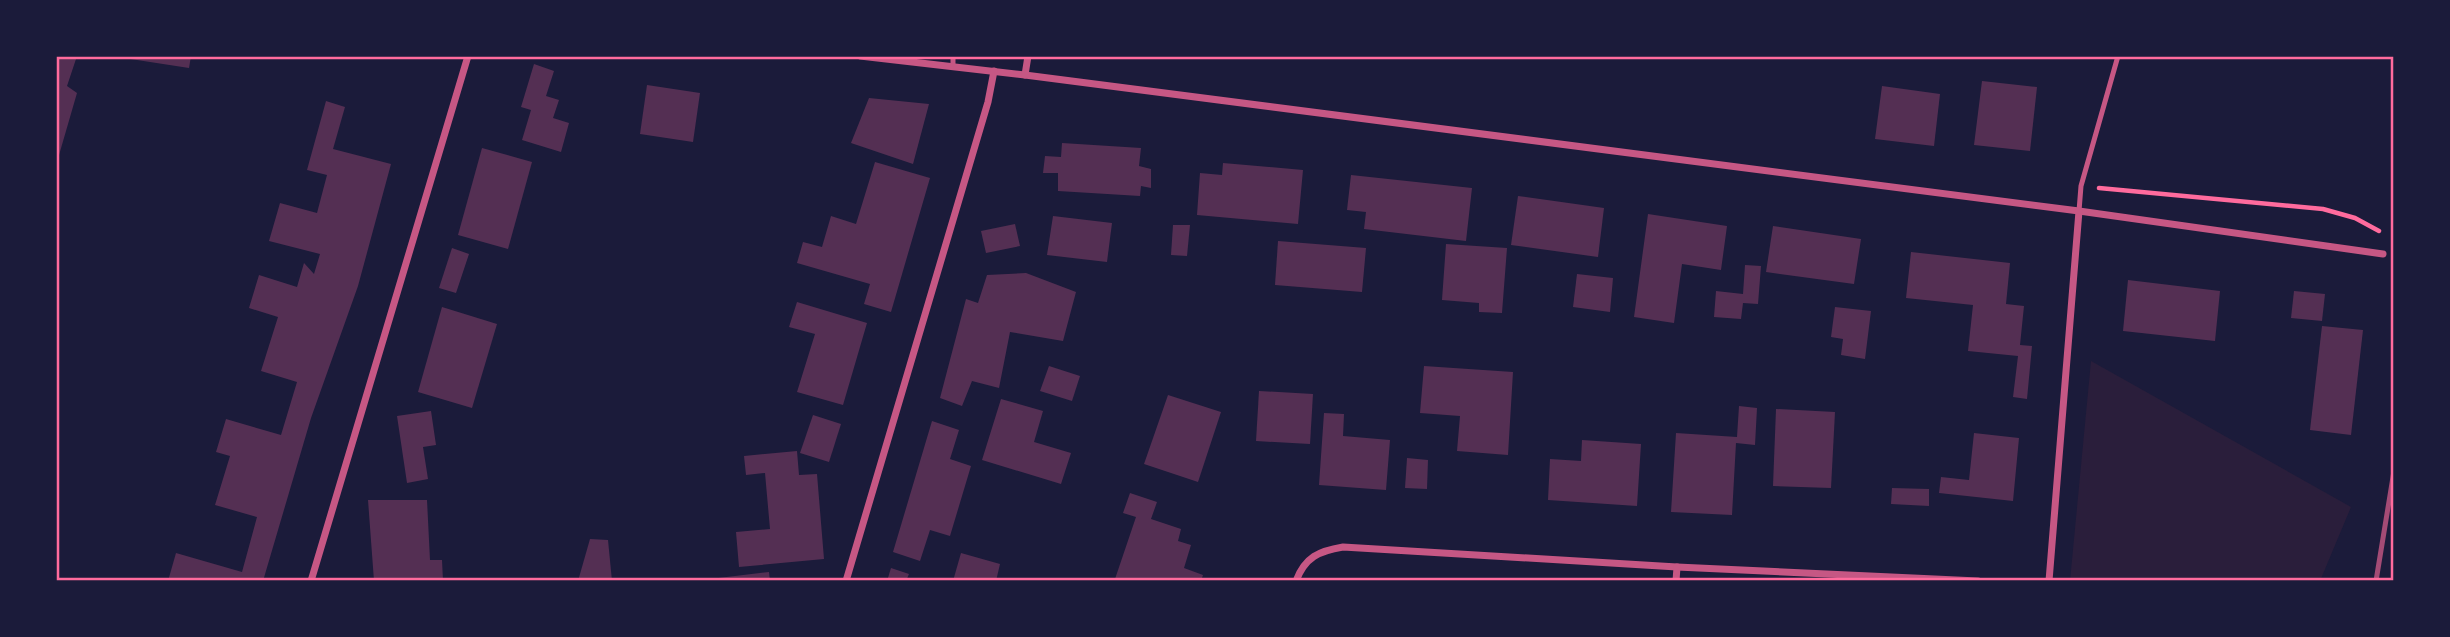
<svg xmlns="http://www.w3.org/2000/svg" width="2450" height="637" font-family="'Fira Sans',sans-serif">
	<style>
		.green { fill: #2a1e3b }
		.building { fill: #542f53 }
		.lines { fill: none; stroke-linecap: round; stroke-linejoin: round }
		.path { stroke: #ff6b9d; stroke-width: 4.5 }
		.service { stroke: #c65784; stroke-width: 5 }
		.minor { stroke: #c65784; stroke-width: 7 }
		.rail { stroke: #a44b75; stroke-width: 5 }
		.neatline { fill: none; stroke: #ff6b9d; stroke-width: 2.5 }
	</style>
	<rect width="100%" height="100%" fill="#1b1b3a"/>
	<!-- green -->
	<polygon class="green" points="2091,361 2351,507 2320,581 2070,581"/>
	<!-- building -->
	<g class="building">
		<polygon points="56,56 77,56 67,86 77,93 57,162"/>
		<polygon points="111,56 191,56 189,68"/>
		<polygon points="534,64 554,71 546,96 559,100 553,118 569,123 561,152 522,140 531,110 521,107"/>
		<polygon points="1982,81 2037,87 2030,151 1974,145"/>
		<polygon points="647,85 700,93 693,142 640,134"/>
		<polygon points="1882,86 1940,94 1934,146 1875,139"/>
		<polygon points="869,98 929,104 913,164 851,143"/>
		<polygon points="326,101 345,107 333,149 391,164 358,286 311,418 263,581 168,581 176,553 242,572 257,517 215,505 230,456 216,452 226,419 281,435 297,382 261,371 278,317 249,308 259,275 297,287 304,263 314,274 320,254 269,241 280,203 317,213 327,175 307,170"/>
		<polygon points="1062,143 1141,148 1139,166 1151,169 1151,188 1141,186 1140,196 1058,191 1058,173 1043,173 1045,156 1061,157"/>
		<polygon points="482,148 532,162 508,249 458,235"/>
		<polygon points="875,162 930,178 891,312 864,304 870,284 797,263 803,242 822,247 831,216 856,224"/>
		<polygon points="1223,163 1303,170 1298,224 1197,215 1200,173 1222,175"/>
		<polygon points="1351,175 1472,188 1466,241 1364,229 1366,212 1347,210"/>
		<polygon points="1518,196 1604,208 1598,257 1511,245"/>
		<polygon points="1648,214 1727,226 1721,270 1682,264 1674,323 1634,317"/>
		<polygon points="1053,216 1112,223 1107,262 1047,255"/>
		<polygon points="1015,224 1020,246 986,253 981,231"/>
		<polygon points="1173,225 1190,225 1187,256 1171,255"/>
		<polygon points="1773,226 1861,239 1854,284 1766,272"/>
		<polygon points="1278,241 1366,248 1362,292 1275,285"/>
		<polygon points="1446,244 1507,248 1502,313 1479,312 1479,303 1442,300"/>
		<polygon points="452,248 469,254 456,293 439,288"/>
		<polygon points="1911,252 2010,263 2006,304 2024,306 2020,345 2032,346 2027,399 2013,397 2018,356 1968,351 1973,305 1906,298"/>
		<polygon points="1745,265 1761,266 1758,304 1743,303 1741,319 1714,317 1716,291 1743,294"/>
		<polygon points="1026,273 1076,292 1063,341 1010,332 999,388 972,381 962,406 940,398 966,299 978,303 987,275"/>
		<polygon points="1577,274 1613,278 1610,312 1573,307"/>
		<polygon points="2128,280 2220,291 2215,341 2123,331"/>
		<polygon points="2294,291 2325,294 2322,321 2291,318"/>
		<polygon points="797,302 867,323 843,405 797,392 815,334 789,327"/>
		<polygon points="442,307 497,324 472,408 418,392"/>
		<polygon points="1835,307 1871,311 1865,359 1841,355 1843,339 1831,337"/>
		<polygon points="2322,326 2363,330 2351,435 2310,430"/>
		<polygon points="1049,366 1080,376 1072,401 1040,391"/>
		<polygon points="1424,366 1513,372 1508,455 1457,451 1460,416 1420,413"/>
		<polygon points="1259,391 1313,394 1310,444 1256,441"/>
		<polygon points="1168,395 1221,412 1198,482 1144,464"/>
		<polygon points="1001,399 1043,411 1034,442 1071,453 1061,484 982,460"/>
		<polygon points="1739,406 1757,408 1755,445 1736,443 1732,515 1671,512 1676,433 1737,437"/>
		<polygon points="1776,409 1835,412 1831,488 1773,486"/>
		<polygon points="431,411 436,445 423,447 428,479 407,483 397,416"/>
		<polygon points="1324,413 1344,414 1343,436 1390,440 1386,490 1319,485"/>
		<polygon points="813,415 841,424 829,462 800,453"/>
		<polygon points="932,421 959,430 950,459 971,466 950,536 930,530 920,561 893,552"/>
		<polygon points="1974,433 2019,438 2013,501 1939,493 1941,477 1969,480"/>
		<polygon points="1582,440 1641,444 1637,506 1548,500 1550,459 1581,461"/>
		<polygon points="797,451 799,475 817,474 824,559 739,567 736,532 770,529 765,473 746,475 744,456"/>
		<polygon points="1407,458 1428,460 1427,489 1405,488"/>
		<polygon points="1892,488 1929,489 1929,506 1891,504"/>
		<polygon points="1130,493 1157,502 1151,519 1181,529 1178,541 1191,545 1184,568 1203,575 1201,581 1115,579 1136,517 1123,513"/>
		<polygon points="368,500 427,500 430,560 442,560 443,581 374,581"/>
		<polygon points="590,539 608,540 612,581 578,581"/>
		<polygon points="961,553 1000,564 996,581 953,581"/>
		<polygon points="891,568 909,574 906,581 887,581"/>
		<polygon points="769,572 770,581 710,581 710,579"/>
	</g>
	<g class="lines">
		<!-- path -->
		<polyline class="path" points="2099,188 2323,209 2355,218 2379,231"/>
		<!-- service -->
		<g class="service">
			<polyline points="953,56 953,66"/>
			<polyline points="2079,211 2081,186 2118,56"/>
		</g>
		<!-- minor -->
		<g class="minor">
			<polyline points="860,56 1025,75 2079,211 2383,254"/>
			<polyline points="1025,75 1028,56"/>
			<polyline points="311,581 468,56"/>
			<polyline points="846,581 988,102 994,71"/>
			<path d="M1296,581C1305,557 1319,551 1343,547L1677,567L1978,581"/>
			<polyline points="1676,581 1677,567"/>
			<polyline points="2049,581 2079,211"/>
		</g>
		<!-- rail -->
		<polyline class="rail" points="2376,581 2394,471"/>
	</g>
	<!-- border -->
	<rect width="2450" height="637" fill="none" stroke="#1b1b3a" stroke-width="116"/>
	<rect x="58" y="58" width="2334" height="521" class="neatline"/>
</svg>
